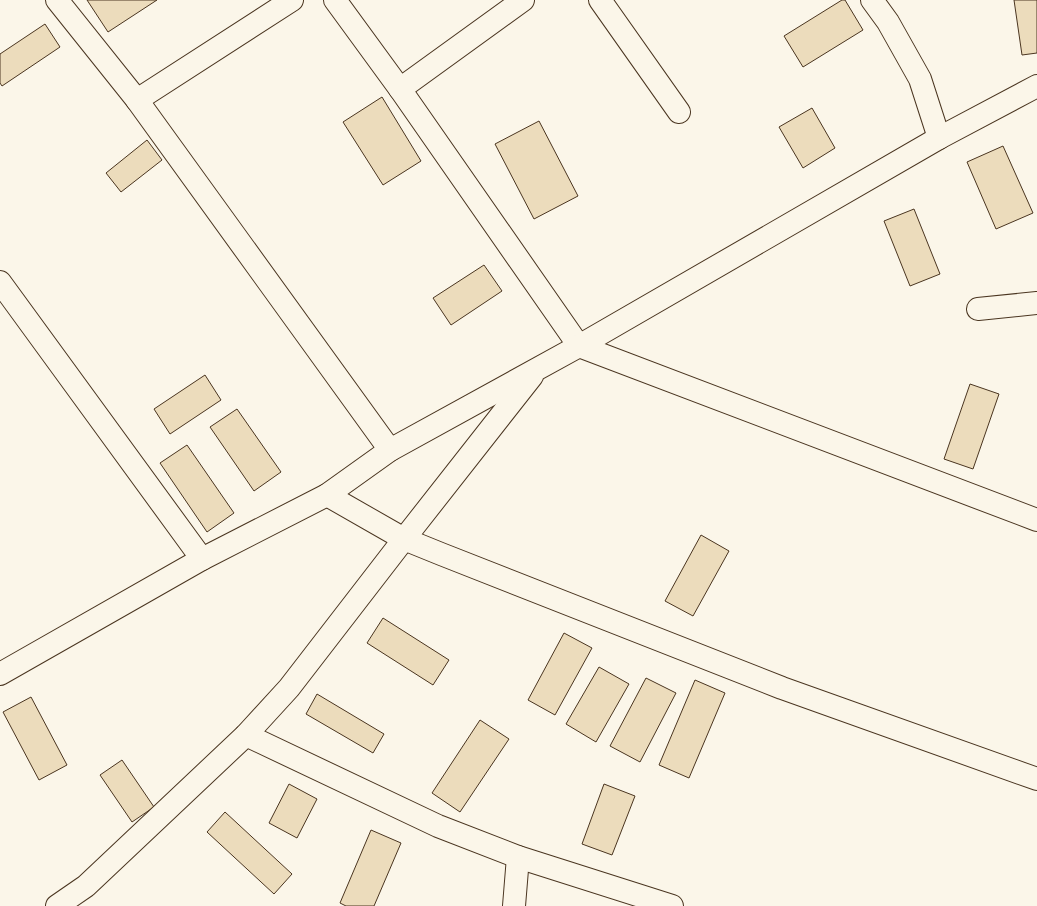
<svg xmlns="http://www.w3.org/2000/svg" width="1037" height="906" font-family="Overpass,sans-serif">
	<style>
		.building { fill: #ecdcbc; stroke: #4a3520 }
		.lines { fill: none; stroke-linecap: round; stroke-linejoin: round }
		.minor-casing { stroke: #4a3520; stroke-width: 24 }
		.minor { stroke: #fbf6e9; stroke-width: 22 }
	</style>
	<rect width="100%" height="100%" fill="#fbf6e9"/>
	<!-- building -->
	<g class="building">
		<polygon points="87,0 157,0 108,32"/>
		<polygon points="842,0 845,0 863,30 803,67 784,36"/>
		<polygon points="1014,0 1037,0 1037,53 1022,55"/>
		<polygon points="45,24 60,47 2,86 0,83 0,54"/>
		<polygon points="382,97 421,161 383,185 343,122"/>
		<polygon points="812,108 835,148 803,168 779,127"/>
		<polygon points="539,121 578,196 534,219 495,144"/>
		<polygon points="147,140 162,160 121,192 106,173"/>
		<polygon points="1003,146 1033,213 996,229 967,162"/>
		<polygon points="914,209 940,274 910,286 884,221"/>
		<polygon points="484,265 502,291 451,325 433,298"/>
		<polygon points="205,375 221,400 170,434 154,409"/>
		<polygon points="970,384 999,394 973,469 944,459"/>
		<polygon points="237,409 281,472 254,491 210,427"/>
		<polygon points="187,445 234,513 207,532 160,463"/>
		<polygon points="701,535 729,551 693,616 665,601"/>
		<polygon points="383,618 449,660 433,685 367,643"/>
		<polygon points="564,633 592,648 555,715 528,700"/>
		<polygon points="599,667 629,684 596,742 566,724"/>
		<polygon points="646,678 676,693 640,762 610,746"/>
		<polygon points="695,680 725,693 689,778 659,765"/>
		<polygon points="317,694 384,734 373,753 306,714"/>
		<polygon points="31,697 67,765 39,780 3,712"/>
		<polygon points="480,720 509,739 460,812 432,793"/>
		<polygon points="122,760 154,807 132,822 100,775"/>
		<polygon points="289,784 317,799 297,838 269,823"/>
		<polygon points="604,784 635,796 612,855 582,844"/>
		<polygon points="225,812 292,874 274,894 207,832"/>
		<polygon points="371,830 401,843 374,906 346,906 340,903"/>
	</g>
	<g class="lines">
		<!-- minor casing -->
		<g class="minor-casing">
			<g id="minor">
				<polyline points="57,0 137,100 390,450"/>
				<polyline points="335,0 400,89 579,346 1037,520"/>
				<polyline points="600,0 679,112"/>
				<polyline points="872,0 888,22 920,79 939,138"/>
				<polyline points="400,89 523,0"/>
				<polyline points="137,100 292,0"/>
				<polyline points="0,282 202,559"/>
				<polyline points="978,309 1037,303"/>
				<polyline points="327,495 404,539 441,554 782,688 1037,779"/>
				<polyline points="0,674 202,559 327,495 390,450 579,346 939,138 1037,86"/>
				<polyline points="246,735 438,826 518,857 672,906"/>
				<polyline points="57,906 86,886 246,735 289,688 404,539 532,376"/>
				<polyline points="514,906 518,857"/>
			</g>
		</g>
		<!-- minor -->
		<use href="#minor" class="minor"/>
	</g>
</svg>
